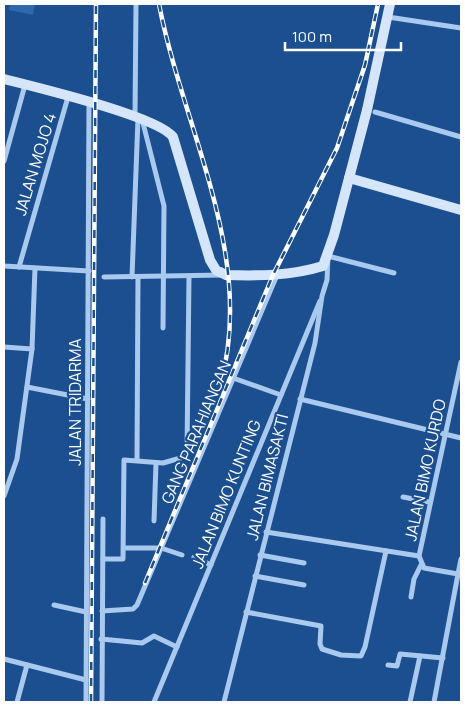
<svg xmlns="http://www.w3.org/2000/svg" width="465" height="706" font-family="Manrope,sans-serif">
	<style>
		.green { fill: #2e69ad }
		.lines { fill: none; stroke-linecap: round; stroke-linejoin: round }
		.street { stroke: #a9c9ee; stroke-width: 5 }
		.secondary { stroke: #d6e6fa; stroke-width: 10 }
		.rail-casing { stroke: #fff; stroke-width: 4.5 }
		.rail { stroke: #1b4f8f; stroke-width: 2.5; stroke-dasharray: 8; stroke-linecap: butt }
		.labels { text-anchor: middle; stroke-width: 4.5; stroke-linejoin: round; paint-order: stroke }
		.street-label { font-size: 16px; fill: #fff; stroke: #1b4f8f }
	</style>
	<rect width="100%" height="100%" fill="#1b4f8f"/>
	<!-- green -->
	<polygon class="green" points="10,4 35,4 33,15 9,10"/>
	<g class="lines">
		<!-- street -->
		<g class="street">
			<polyline points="388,17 461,28"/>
			<polyline points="375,112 461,137"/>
			<polyline points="135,116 136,4"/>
			<polyline points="142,119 164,206 163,328"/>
			<polyline points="4,161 25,85"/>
			<polyline points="4,266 89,271"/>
			<polyline points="19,267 68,97"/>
			<polyline points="104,277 223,275"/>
			<polyline points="132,277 138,118"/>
			<polyline points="4,347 32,349 17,459 4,496"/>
			<polyline points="32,349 35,268"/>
			<polyline points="233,378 281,395"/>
			<polyline points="27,387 88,399"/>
			<polyline points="300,399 461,438"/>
			<polyline points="137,460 138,277"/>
			<polyline points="403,497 429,502"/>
			<polyline points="154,521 156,463"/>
			<polyline points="266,532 419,556"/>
			<polyline points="124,548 161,548 182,555"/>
			<polyline points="260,555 304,563"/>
			<polyline points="194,557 211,565"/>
			<polyline points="103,559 123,559 124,460 163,463 184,457 187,451 189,277"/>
			<polyline points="461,575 458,574 461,559"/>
			<polyline points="255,576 304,585"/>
			<polyline points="411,597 414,579 421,565"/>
			<polyline points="54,605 86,612"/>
			<polyline points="102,611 133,609 137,605 277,275"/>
			<polyline points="246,612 321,626 320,644 322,649 341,655 361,656 365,647 386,551"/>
			<polyline points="101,639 142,643 154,636 177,647"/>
			<polyline points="4,659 86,680"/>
			<polyline points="388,665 397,666 400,654 443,658"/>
			<polyline points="17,702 27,665"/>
			<polyline points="86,702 89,103"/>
			<polyline points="102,702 103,519"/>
			<polyline points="154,702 320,301"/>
			<polyline points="224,702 315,343 322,296 327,280 328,256 394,273"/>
			<polyline points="410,702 420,656"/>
			<polyline points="434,702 458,574 424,568 419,556 461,362"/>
		</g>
		<!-- secondary -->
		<g class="secondary">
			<path d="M4,79C35,87 158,116 173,137L210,260L216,270L226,275C258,276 291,276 323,266L334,235L367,110L390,4"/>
			<polyline points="349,178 461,210"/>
		</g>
		<!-- rail casing -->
		<g class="rail-casing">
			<g id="rail">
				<path d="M159,4C183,129 257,257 220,386"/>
				<polyline points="145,583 273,275 337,148 365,65 378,4"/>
				<polyline points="91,702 96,4"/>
			</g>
		</g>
		<!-- rail -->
		<use href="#rail" class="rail"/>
	</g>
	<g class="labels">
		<!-- street labels -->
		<g class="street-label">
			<text transform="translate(35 164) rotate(-73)" y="6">JALAN MOJO 4</text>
			<text transform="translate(75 402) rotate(-90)" y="6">JALAN TRIDARMA</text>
			<text transform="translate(196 432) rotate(-67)" y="6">GANG PARAHIANGAN</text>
			<text transform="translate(425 470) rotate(-78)" y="6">JALAN BIMO KURDO</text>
			<text transform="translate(267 477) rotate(-76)" y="6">JALAN BIMASAKTI</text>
			<text transform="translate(226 494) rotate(-68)" y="6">JALAN BIMO KUNTING</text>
		</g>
	</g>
	<!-- border -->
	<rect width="465" height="706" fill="none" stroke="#ffffff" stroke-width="10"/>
	<!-- scale -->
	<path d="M285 42v8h116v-8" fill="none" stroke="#ffffff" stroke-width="2.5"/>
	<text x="292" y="42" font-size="15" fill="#ffffff" stroke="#1b4f8f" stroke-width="4" paint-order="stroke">100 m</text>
</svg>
